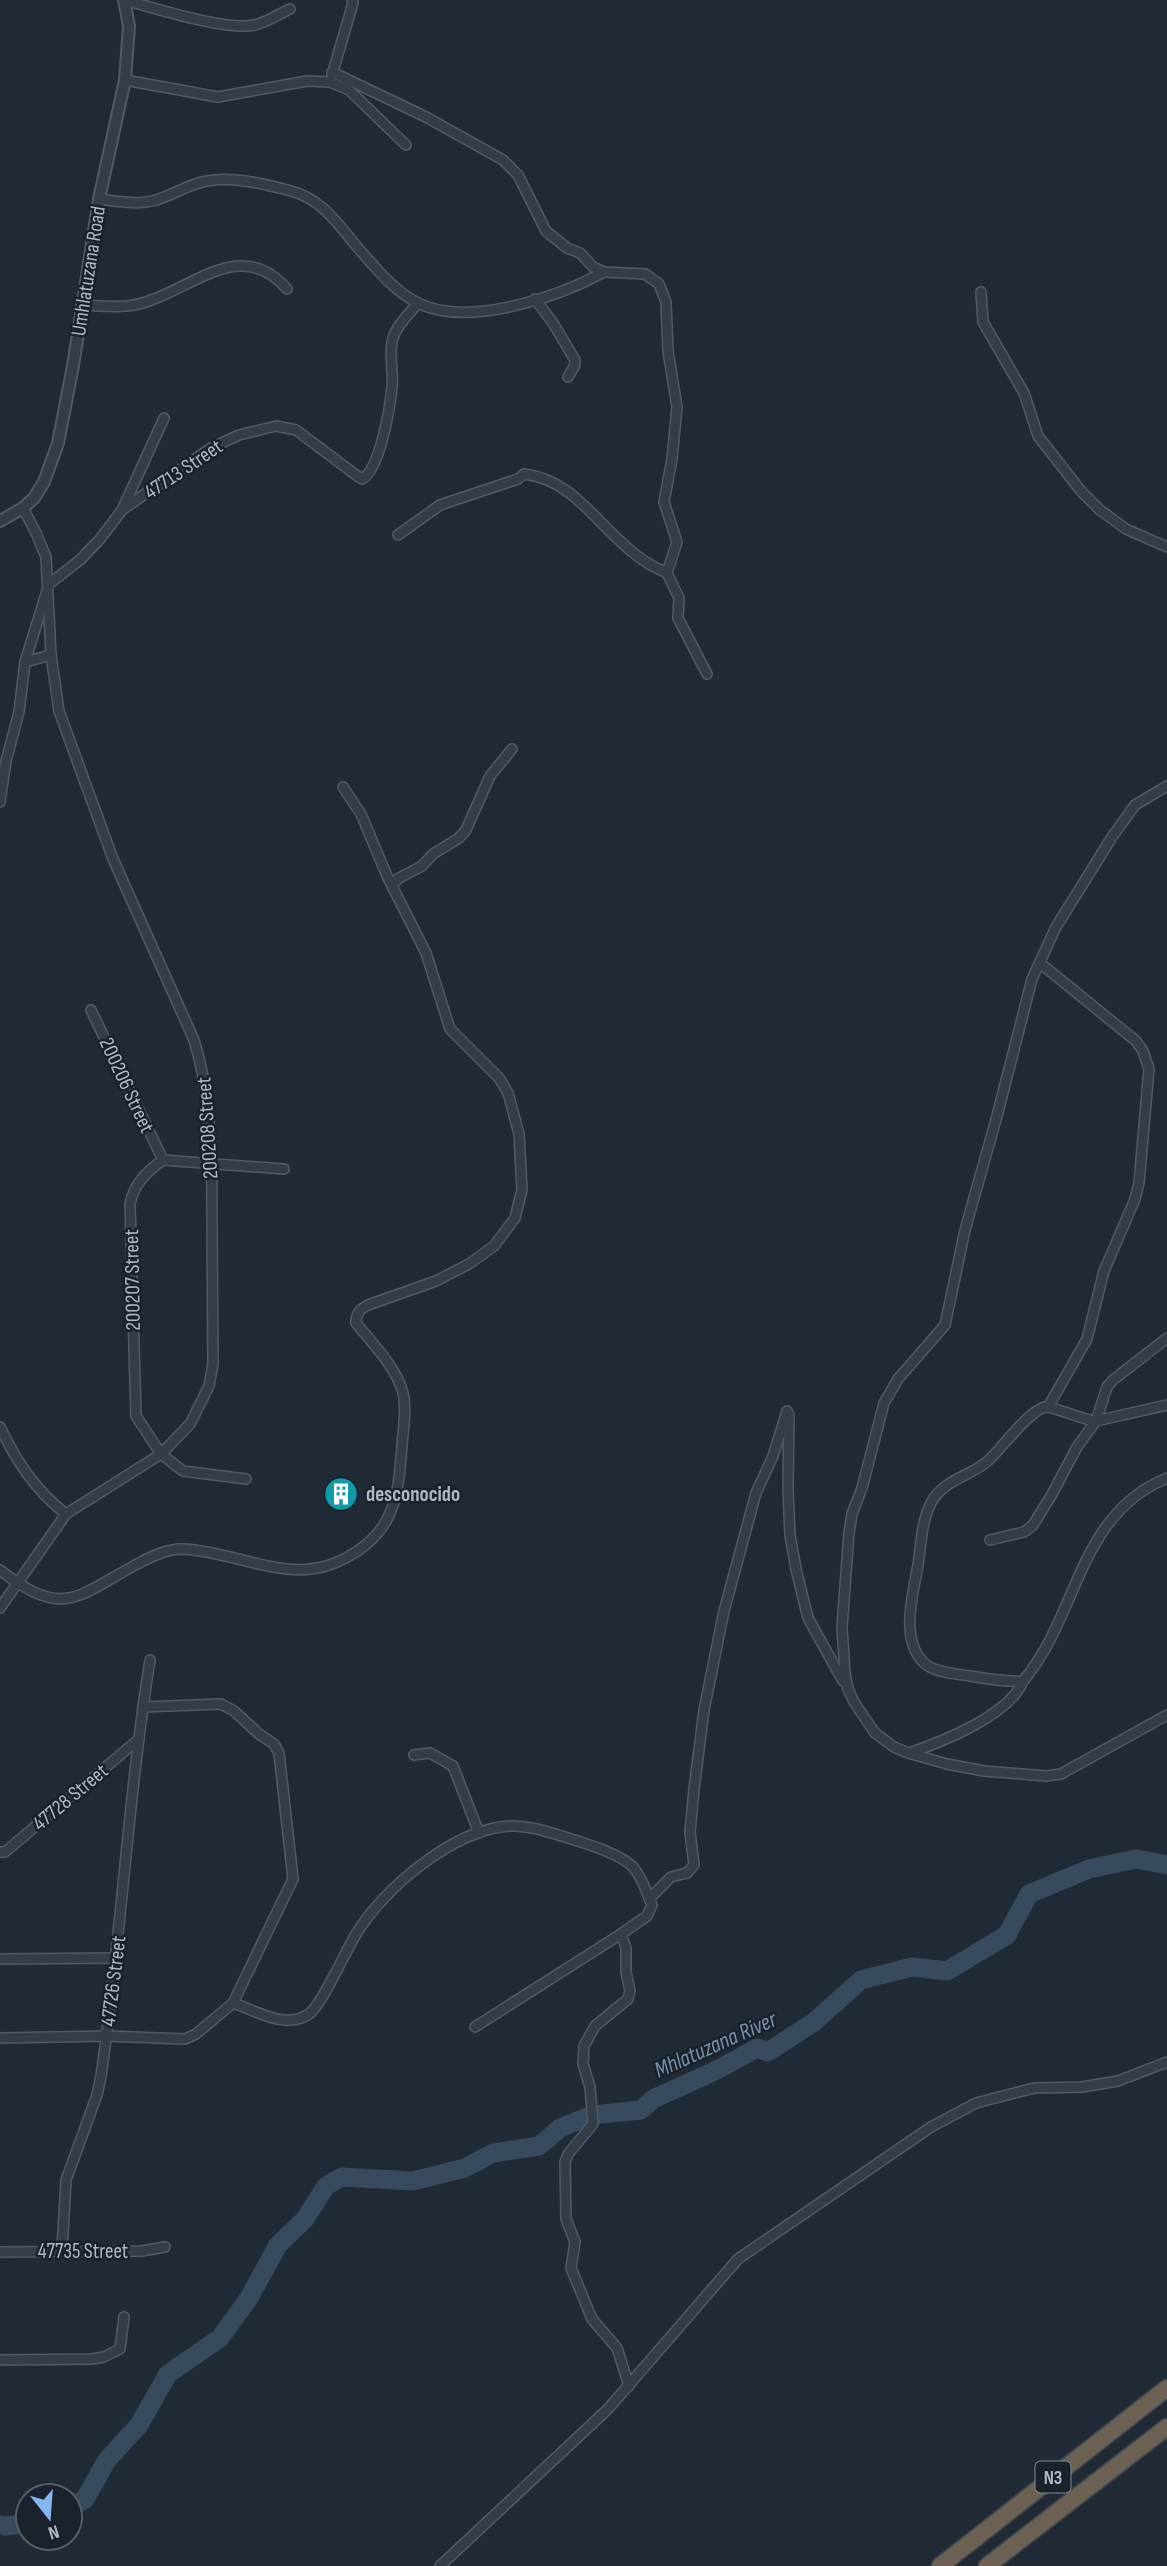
<svg xmlns="http://www.w3.org/2000/svg" width="1167" height="2566" font-family="'Sofia Sans Condensed',sans-serif">
	<style>
		.lines { fill: none; stroke-linecap: round; stroke-linejoin: round }
		.river { stroke: #374a5e; stroke-width: 19 }
		.minor-casing { stroke: #525b64; stroke-width: 12 }
		.tertiary-casing { stroke: #525b64; stroke-width: 14 }
		.motorway-casing { stroke: #3f4851; stroke-width: 19 }
		.minor { stroke: #353d47; stroke-width: 9 }
		.tertiary { stroke: #353d47; stroke-width: 10 }
		.motorway { stroke: #6c6152; stroke-width: 16 }
		.labels { text-anchor: middle; stroke-width: 5; stroke-linejoin: round; paint-order: stroke }
		.shield { fill: #1a222b; stroke: #828b95; stroke-width: 2 }
		.shield-label { font-size: 19px; font-weight: bold; fill: #afb8c3 }
		.street-label { font-size: 21px; fill: #afb8c3; stroke: #1a222b }
		.poi-label { font-size: 21px; font-weight: bold; fill: #afb8c3; stroke: #1a222b; text-anchor: start }
		.water-label { font-size: 23px; font-style: italic; fill: #7890aa; stroke: #1a222b }
	</style>
	<rect width="100%" height="100%" fill="#212b36"/>
	<g class="lines">
		<!-- river -->
		<g class="river">
			<polyline points="70,2508 85,2499 107,2460 139,2425 168,2374 220,2338 249,2298 278,2245 305,2219 326,2186 342,2177 413,2181 465,2168 493,2153 539,2146 560,2128 592,2115 641,2110 653,2099 719,2069 757,2048 768,2052 814,2022 861,1980 912,1967 947,1971 1007,1935 1029,1894 1089,1869 1136,1859 1167,1865"/>
			<polyline points="0,2525 5,2526 28,2524"/>
		</g>
		<!-- minor casing -->
		<g class="minor-casing">
			<g id="minor">
				<path d="M124,0C155,8 225,31 255,25C267,22 279,14 290,9"/>
				<polyline points="332,72 426,117 503,160 518,175 546,231 567,248 580,253 593,267 604,272 645,274 659,284 666,302 668,351 677,407 672,459 664,502 677,542 667,573 679,598 678,618 707,674"/>
				<polyline points="332,75 353,3 352,0"/>
				<polyline points="125,80 218,97 307,81 330,82 349,90 406,145"/>
				<path d="M99,199C116,201 135,205 152,201C171,197 187,184 207,181C233,176 265,184 291,191C322,199 338,224 358,248C376,268 392,289 416,302C466,329 558,297 604,272"/>
				<polyline points="981,292 983,322 1024,393 1038,436 1081,491 1100,510 1126,529 1167,547"/>
				<polyline points="535,299 553,323 575,360 575,365 568,377"/>
				<path d="M82,305C103,306 125,309 146,302C194,287 242,237 287,289"/>
				<path d="M122,510L211,448L239,435L276,426L296,430L356,475L362,479C380,470 390,407 392,387C394,371 388,354 393,338C397,325 409,314 418,303"/>
				<path d="M398,535L440,505L518,479L524,474C568,479 591,515 621,542C634,555 650,566 667,573"/>
				<polyline points="25,662 51,655"/>
				<polyline points="1167,786 1135,805 1112,837 1056,927 1032,979 997,1116 965,1230 945,1325 898,1379 884,1403 862,1488 852,1514 849,1533 842,1627 845,1673 848,1689 854,1702 875,1733 894,1747 908,1753 947,1764 984,1771 1046,1776 1061,1774 1167,1715"/>
				<polyline points="0,802 6,761 19,712 25,662 49,584 80,560 100,539 122,510 164,418"/>
				<polyline points="392,885 399,878 422,866 433,854 459,838 466,830 490,776 512,749"/>
				<polyline points="1040,963 1136,1041 1143,1051 1149,1069 1139,1183 1135,1199 1104,1271 1087,1339 1048,1407"/>
				<polyline points="91,1010 163,1160"/>
				<path d="M0,1427C17,1462 35,1490 66,1514"/>
				<path d="M246,1479L183,1471L161,1454L136,1416L130,1204C134,1184 146,1172 163,1160L284,1169"/>
				<polyline points="990,1540 1024,1532 1033,1525 1051,1496 1077,1447 1096,1421 1167,1405"/>
				<path d="M0,1570C65,1621 78,1595 141,1562C153,1556 167,1549 181,1549C223,1550 272,1574 311,1569C341,1566 378,1543 390,1513C399,1493 400,1468 402,1446C403,1429 407,1410 403,1393C396,1367 373,1344 356,1323C356,1313 360,1309 368,1305L436,1281L469,1264L494,1246L515,1218L522,1190L519,1134L508,1093L499,1078L450,1029L426,953L387,876L361,814L343,787"/>
				<path d="M0,1608L66,1514L161,1454L190,1424L209,1386L213,1364C213,1316 212,1268 212,1219C212,1159 212,1098 194,1040L113,859L59,711L51,655L46,557L36,533L23,508"/>
				<path d="M1023,1681C1079,1615 1077,1515 1167,1478"/>
				<polyline points="143,1707 221,1704 234,1711 259,1734 274,1744 279,1753 293,1879 233,2003"/>
				<path d="M909,1753C942,1742 1010,1715 1023,1681C1005,1682 987,1679 970,1676C957,1674 939,1673 928,1666C898,1645 913,1594 918,1565C921,1544 922,1515 934,1498C949,1477 975,1475 991,1458C1002,1447 1030,1410 1045,1407C1053,1406 1082,1420 1096,1421L1107,1387L1113,1380L1167,1338"/>
				<polyline points="414,1755 430,1753 453,1766 479,1833"/>
				<polyline points="0,1852 5,1852 139,1739"/>
				<polyline points="649,1899 671,1877 687,1873 694,1865 690,1832 694,1789 704,1710 724,1611 756,1493 773,1456 787,1411 789,1415 788,1490 790,1535 796,1569 808,1618 843,1681"/>
				<polyline points="0,1959 116,1958"/>
				<polyline points="475,2027 621,1934"/>
				<path d="M0,2038L107,2036L185,2039L196,2034L233,2003C257,2011 286,2030 309,2014C322,2005 345,1952 355,1936C382,1889 456,1827 512,1826C530,1826 548,1832 565,1837C584,1843 619,1853 633,1867C642,1877 647,1893 652,1905L647,1916L621,1934L626,1948V1972L630,1991L628,1999L595,2026L584,2046L583,2064L590,2087L593,2124L568,2154L565,2162L566,2219L575,2242L571,2268L592,2319L617,2348L629,2386"/>
				<path d="M62,2250L66,2180L97,2095L101,2076C121,1938 128,1798 150,1660"/>
				<polyline points="0,2252 142,2251 165,2247"/>
				<polyline points="0,2360 92,2359 104,2357 120,2349 124,2317"/>
				<polyline points="440,2566 608,2409 738,2259 931,2127 976,2103 1034,2088 1082,2087 1118,2081 1167,2062"/>
			</g>
		</g>
		<!-- tertiary casing -->
		<g class="tertiary-casing">
			<polyline id="tertiary" points="0,521 23,508 34,498 44,482 58,443 73,366 99,199 125,80 129,26 124,0"/>
		</g>
		<!-- motorway casing -->
		<g class="motorway-casing">
			<g id="motorway">
				<polyline points="940,2566 1167,2388"/>
				<polyline points="987,2566 1167,2427"/>
			</g>
		</g>
		<!-- minor -->
		<use href="#minor" class="minor"/>
		<!-- tertiary -->
		<use href="#tertiary" class="tertiary"/>
		<!-- motorway -->
		<use href="#motorway" class="motorway"/>
	</g>
	<!-- icons -->
	<defs>
		<g id="building-disc" transform="scale(1.75)"><circle r="9.5" fill="#0f9aa8" stroke="#1a222b"/><path d="M-4-6H4V6H1V3H-1V6H-4ZM-2.5-4.3h1.7v1.8h-1.7ZM.8-4.3h1.7v1.8H.8ZM-2.5-1h1.7V.8h-1.7ZM.8-1h1.7V.8H.8Z" fill="#fff"/></g>
	</defs>
	<g fill-rule="evenodd">
		<use href="#building-disc" x="341" y="1494"/>
	</g>
	<g class="labels">
		<!-- shield labels -->
		<rect class="shield" x="1035.5" y="2461.5" width="35" height="31" rx="5"/>
		<g class="shield-label">
			<text x="1053" y="2484">N3</text>
		</g>
		<!-- street labels -->
		<g class="street-label">
			<text transform="translate(88 271) rotate(-81)" y="7">Umhlatuzana Road</text>
			<text transform="translate(183 469) rotate(-34)" y="7">47713 Street</text>
			<text transform="translate(127 1085) rotate(65)" y="7">200206 Street</text>
			<text transform="translate(207 1128) rotate(-94)" y="7">200208 Street</text>
			<text transform="translate(132 1280) rotate(-91)" y="7">200207 Street</text>
			<text transform="translate(70 1797) rotate(-40)" y="7">47728 Street</text>
			<text transform="translate(113 1981) rotate(-83)" y="7">47726 Street</text>
			<text x="83" y="2258">47735 Street</text>
		</g>
		<!-- poi labels -->
		<g class="poi-label">
			<text x="366" y="1501">desconocido</text>
		</g>
		<!-- water labels -->
		<g class="water-label">
			<text transform="translate(715 2044) rotate(-24)" y="8">Mhlatuzana River</text>
		</g>
	</g>
	<!-- north arrow -->
	<g transform="translate(49 2517) rotate(163)"><circle r="33" fill="#1a222b" stroke="#565e68" stroke-width="2"/>
	<path d="M0-5L12 26L0 18L-12 26Z" fill="#86b5f1"/>
	<text y="-10" font-size="19" font-weight="bold" text-anchor="middle" fill="#afb8c3">N</text>
	</g>
</svg>
